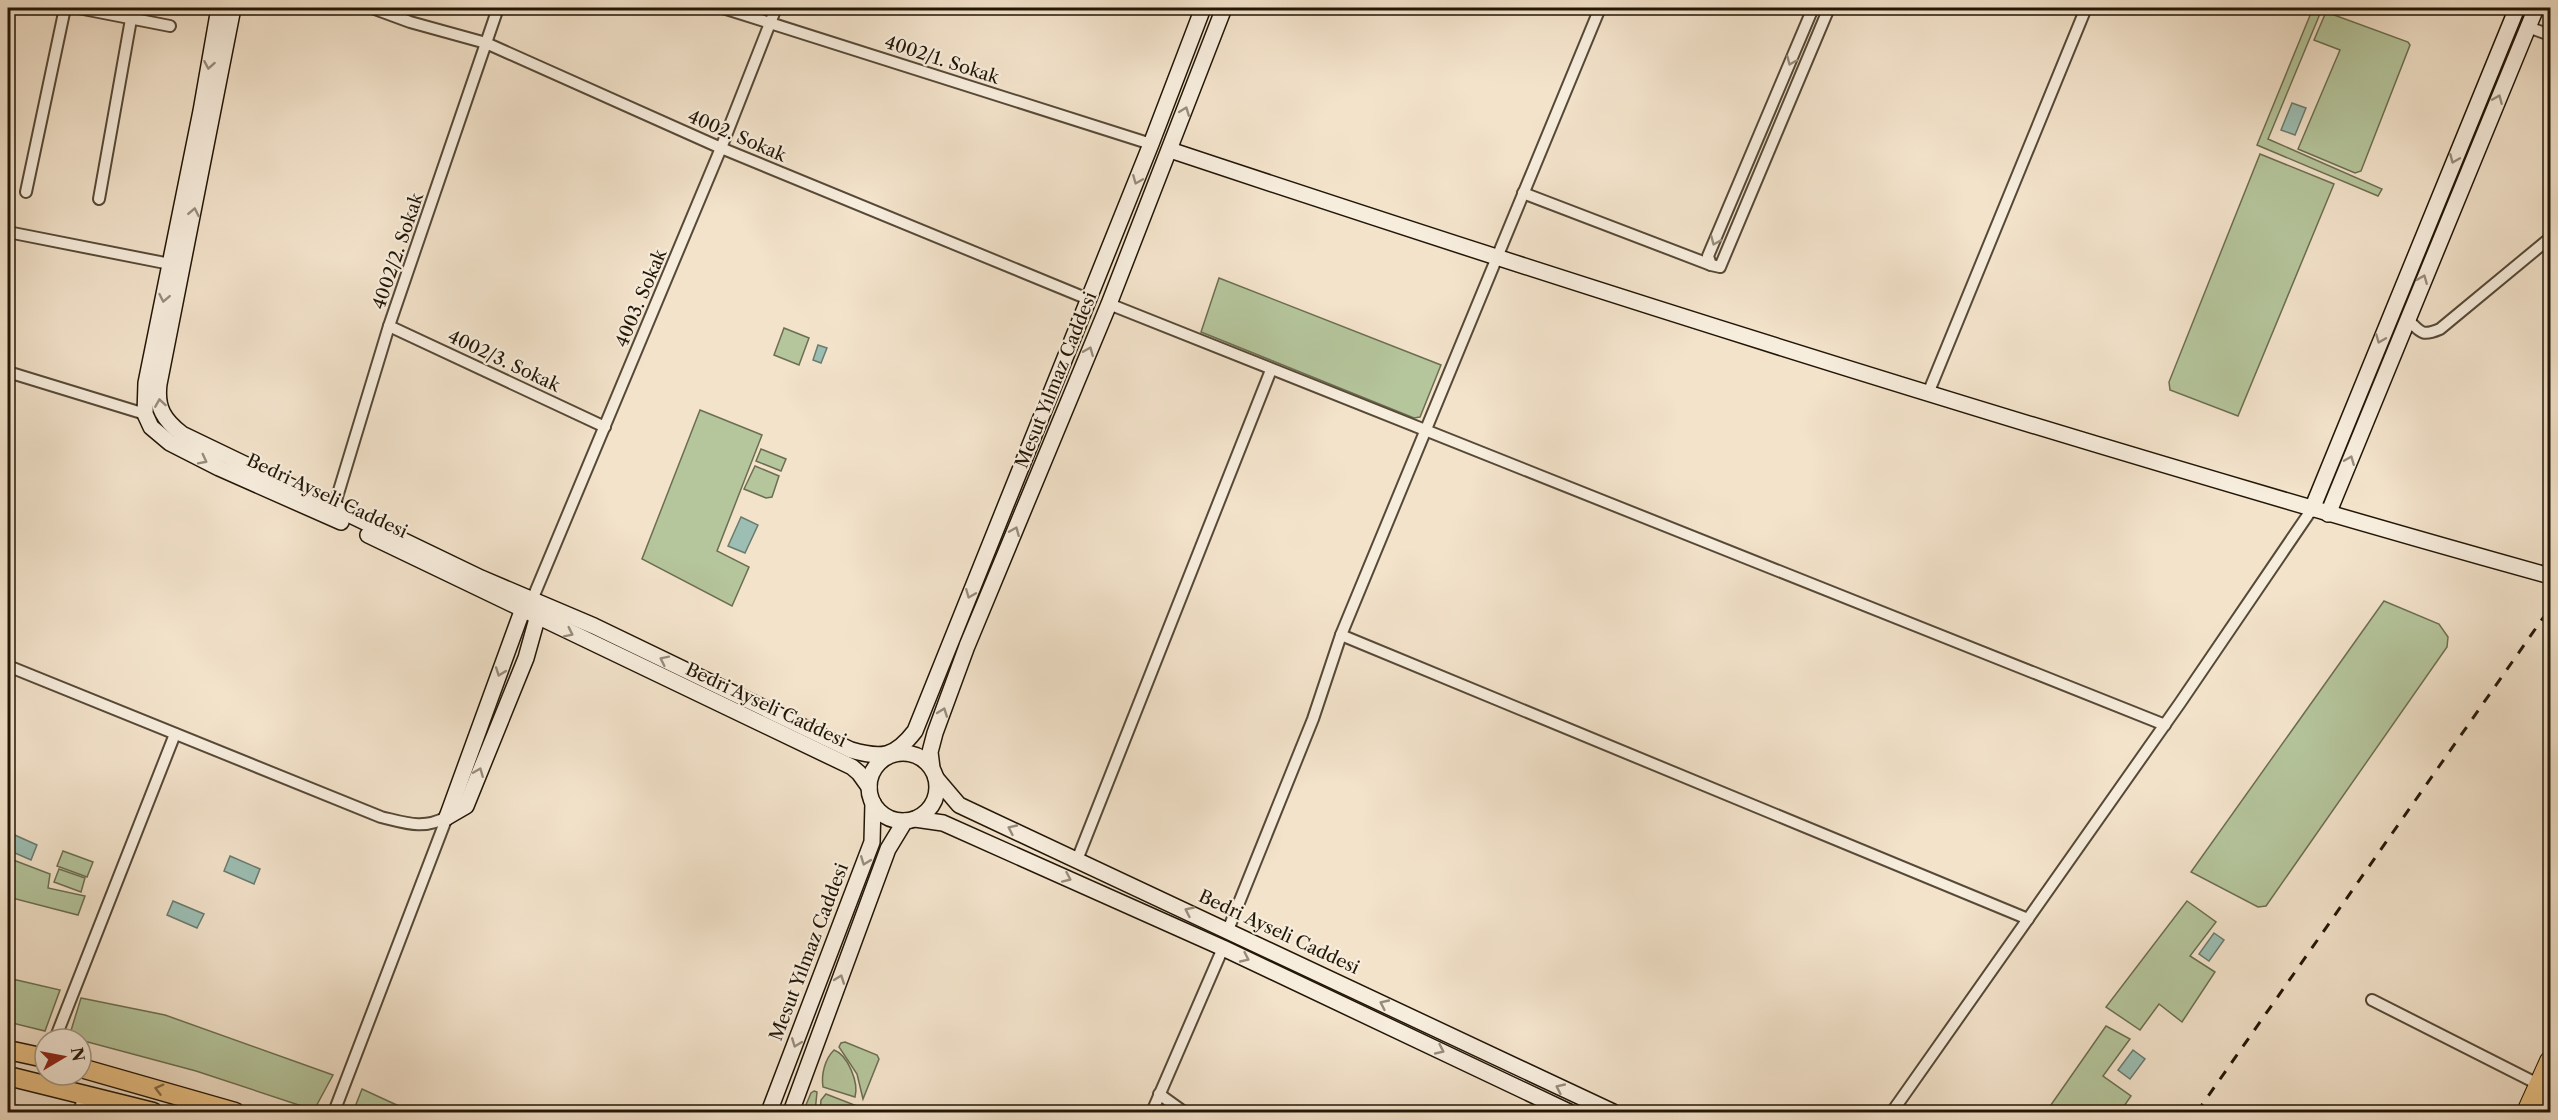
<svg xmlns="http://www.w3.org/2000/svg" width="2558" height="1120" font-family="'Libre Caslon Text',serif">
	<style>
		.green { fill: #b5c59c; stroke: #6c6e51; stroke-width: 1.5 }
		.water { fill: #9cbeb3; stroke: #6b7b6e; stroke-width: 1.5 }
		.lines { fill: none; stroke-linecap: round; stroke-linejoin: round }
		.street-casing { stroke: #564937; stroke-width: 14 }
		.secondary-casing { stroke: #221606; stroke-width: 18 }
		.primary-casing { stroke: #221606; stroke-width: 21 }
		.highway-casing { stroke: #221606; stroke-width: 22 }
		.street { stroke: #f7eddd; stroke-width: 10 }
		.secondary { stroke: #f7eddd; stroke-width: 15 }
		.primary { stroke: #eac286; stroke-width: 18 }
		.highway { stroke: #eac286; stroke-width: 20 }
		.rail { stroke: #221606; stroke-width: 3; stroke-dasharray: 10 10; stroke-linecap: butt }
		.oneway { stroke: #978c7c }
		.oneway2 { stroke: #866c46 }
		.labels { text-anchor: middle; stroke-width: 4.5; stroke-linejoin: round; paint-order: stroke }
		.street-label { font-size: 18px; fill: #221606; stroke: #f7eddd }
	</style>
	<rect width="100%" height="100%" fill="#f3e3cb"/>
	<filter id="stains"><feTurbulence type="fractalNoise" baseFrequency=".00333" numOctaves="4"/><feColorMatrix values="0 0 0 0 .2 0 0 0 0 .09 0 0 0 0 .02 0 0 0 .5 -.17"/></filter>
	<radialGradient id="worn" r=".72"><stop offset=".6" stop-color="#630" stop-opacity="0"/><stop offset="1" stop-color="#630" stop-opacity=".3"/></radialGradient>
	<!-- green -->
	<g class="green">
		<polygon points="2313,8 2322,9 2268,139 2382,189 2378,196 2257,145"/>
		<polygon points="2326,12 2408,42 2410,45 2361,171 2355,173 2298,149 2340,50 2314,40"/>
		<polygon points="2260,154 2334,184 2238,416 2170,390 2169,382"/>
		<polygon points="1219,278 1441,365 1420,417 1414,418 1201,332"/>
		<polygon points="784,328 809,338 799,365 774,355"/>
		<polygon points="700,410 762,435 717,551 749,567 732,606 642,559"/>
		<polygon points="761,449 786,459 781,471 756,461"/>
		<polygon points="755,466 779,476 772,497 766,498 744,489"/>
		<polygon points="2384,601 2439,624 2448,637 2447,647 2266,906 2258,907 2191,872"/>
		<polygon points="63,851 93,862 87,877 57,866"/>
		<polygon points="8,858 50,874 48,888 85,896 78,915 8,897"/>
		<polygon points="59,869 85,878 81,892 54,882"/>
		<polygon points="2187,901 2216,922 2190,956 2215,972 2182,1022 2159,1004 2140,1030 2106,1007"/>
		<polygon points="8,978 60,990 45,1031 8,1022"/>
		<polygon points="81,998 165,1015 333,1075 314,1110 196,1071 69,1037"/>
		<polygon points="2106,1026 2130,1039 2103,1076 2131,1096 2120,1112 2046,1112"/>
		<polygon points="845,1042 877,1055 879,1059 863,1099 857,1074 839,1047 841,1043"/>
		<path d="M834,1050C848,1055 859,1083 855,1097L823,1087C821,1074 825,1059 834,1050Z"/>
		<polygon points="362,1089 412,1112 353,1112"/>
		<polygon points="814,1091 817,1092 815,1112 803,1112 811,1093"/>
		<polygon points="826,1094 857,1106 857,1112 820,1112 821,1100"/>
		<polygon points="8,1103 47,1112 8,1112"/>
	</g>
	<!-- water -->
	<g class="water">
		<polygon points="2292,103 2306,108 2295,135 2281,130"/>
		<polygon points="818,345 827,348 821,363 813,360"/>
		<polygon points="741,517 758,525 745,553 728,546"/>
		<polygon points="8,832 37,845 31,860 8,850"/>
		<polygon points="230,856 260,869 254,884 224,871"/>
		<polygon points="173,901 204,914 197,928 167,915"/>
		<polygon points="2214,933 2224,940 2209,961 2199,954"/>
		<polygon points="2133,1050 2145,1059 2130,1079 2118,1070"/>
	</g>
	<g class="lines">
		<!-- street casing -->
		<g class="street-casing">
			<g id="street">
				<polyline points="78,8 170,26"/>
				<polyline points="372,8 410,22 486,43 721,148 1088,299"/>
				<polyline points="723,8 1151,144"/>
				<polyline points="1813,8 1708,256 1711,265 1720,267 1829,8"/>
				<polyline points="2528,27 2550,35"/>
				<polyline points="26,192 65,8"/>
				<polyline points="1523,193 1711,265"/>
				<polyline points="99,199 133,8"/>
				<polyline points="8,232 170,264"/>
				<polyline points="1109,304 2165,725"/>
				<path d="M2407,319C2421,332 2421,337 2440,329L2550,238"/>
				<polyline points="389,326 605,427"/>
				<polyline points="8,372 145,414"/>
				<polyline points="1929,391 2086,8"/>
				<polyline points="334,507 389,326 498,8"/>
				<polyline points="532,600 721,148 776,8"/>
				<polyline points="1341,635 2028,919"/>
				<path d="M8,666L381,817C406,823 423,830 447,817"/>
				<polyline points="1077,860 1271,370"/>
				<polyline points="1228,930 1313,719 1341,635 1600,8"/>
				<polyline points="2372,1000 2540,1085"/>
				<polyline points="55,1039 175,734"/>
				<polyline points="1159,1094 1184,1112"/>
				<polyline points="80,1112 83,1093"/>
				<polyline points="334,1112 447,817"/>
				<polyline points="1152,1112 1223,948"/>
				<polyline points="1892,1112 2180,703 2312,509"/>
			</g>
		</g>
		<!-- secondary casing -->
		<g class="secondary-casing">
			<g id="secondary">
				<polyline points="219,8 201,111 146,383 145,414 151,427 170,443 219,468 341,522"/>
				<path d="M233,8L159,384C156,408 164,420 182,434L481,578L594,626L851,750C882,759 895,757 915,731L1151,144L1203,8"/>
				<path d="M1170,150C1627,302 2087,447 2550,576"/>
				<polyline points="2312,509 2517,8"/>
				<polyline points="2328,514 2536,8"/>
				<polyline points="368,535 852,767 859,773 869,787"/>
				<circle cx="903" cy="787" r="34"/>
				<polyline points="932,768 930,752 935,733 967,646 1109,304 1224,8"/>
				<polyline points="936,778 959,805 1613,1112"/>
				<polyline points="447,817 466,806 526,658 540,608"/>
				<polyline points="447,817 525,603"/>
				<polyline points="915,819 943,823 1223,948 1569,1112"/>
				<polyline points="769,1112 872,842 873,803"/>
				<polyline points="791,1112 888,849 905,821"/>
			</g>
		</g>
		<!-- primary casing -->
		<g class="primary-casing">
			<g id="primary">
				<polyline points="8,1050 45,1058"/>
				<polyline points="81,1068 235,1112"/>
				<polyline points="8,1076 153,1112"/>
			</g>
		</g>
		<!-- highway casing -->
		<g class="highway-casing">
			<g id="highway">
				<polyline points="2527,1112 2550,1061"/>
				<polyline points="2544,1112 2550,1099"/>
			</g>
		</g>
		<!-- street -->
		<use href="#street" class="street"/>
		<!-- secondary -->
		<use href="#secondary" class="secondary"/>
		<!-- primary -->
		<use href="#primary" class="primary"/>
		<!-- highway -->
		<use href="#highway" class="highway"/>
		<!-- rail -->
		<polyline class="rail" points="2197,1112 2550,608"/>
	</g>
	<!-- one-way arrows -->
	<defs><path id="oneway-chevron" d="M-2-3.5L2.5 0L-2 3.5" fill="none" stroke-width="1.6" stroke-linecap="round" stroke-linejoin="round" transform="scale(1.5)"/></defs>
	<g class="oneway">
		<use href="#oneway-chevron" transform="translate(1791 61) rotate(113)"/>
		<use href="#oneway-chevron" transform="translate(209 65) rotate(100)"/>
		<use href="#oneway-chevron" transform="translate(2498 99) rotate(-67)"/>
		<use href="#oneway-chevron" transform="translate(1185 111) rotate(-69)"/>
		<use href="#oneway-chevron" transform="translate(2454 159) rotate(113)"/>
		<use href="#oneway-chevron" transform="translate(1137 180) rotate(112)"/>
		<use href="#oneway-chevron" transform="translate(194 212) rotate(-79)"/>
		<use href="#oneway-chevron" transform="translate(1715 241) rotate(113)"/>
		<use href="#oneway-chevron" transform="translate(2423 279) rotate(-68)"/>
		<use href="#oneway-chevron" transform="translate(164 298) rotate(101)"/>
		<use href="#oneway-chevron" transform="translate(2380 339) rotate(112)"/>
		<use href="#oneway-chevron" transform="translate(1089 351) rotate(-68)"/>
		<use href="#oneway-chevron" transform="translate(160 403) rotate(-99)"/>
		<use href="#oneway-chevron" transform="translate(203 460) rotate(27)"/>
		<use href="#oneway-chevron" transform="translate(2350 460) rotate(-68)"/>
		<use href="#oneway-chevron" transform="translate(1015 531) rotate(-67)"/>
		<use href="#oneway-chevron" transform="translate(970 594) rotate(112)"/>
		<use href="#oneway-chevron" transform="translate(569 633) rotate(26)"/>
		<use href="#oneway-chevron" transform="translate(664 660) rotate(-154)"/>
		<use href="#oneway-chevron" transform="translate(500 672) rotate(110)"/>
		<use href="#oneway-chevron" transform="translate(943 712) rotate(-70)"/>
		<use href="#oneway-chevron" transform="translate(479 772) rotate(-68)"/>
		<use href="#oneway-chevron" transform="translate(1012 829) rotate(-155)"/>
		<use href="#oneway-chevron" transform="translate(865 861) rotate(111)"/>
		<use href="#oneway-chevron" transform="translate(1067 878) rotate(24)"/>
		<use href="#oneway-chevron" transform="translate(1189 911) rotate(-155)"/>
		<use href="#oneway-chevron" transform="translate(1245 958) rotate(25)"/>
		<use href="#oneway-chevron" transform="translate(840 979) rotate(-70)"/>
		<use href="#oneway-chevron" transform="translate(1384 1004) rotate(-155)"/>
		<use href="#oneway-chevron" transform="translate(796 1043) rotate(111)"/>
		<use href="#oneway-chevron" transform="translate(1440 1050) rotate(25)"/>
		<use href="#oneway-chevron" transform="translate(1560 1088) rotate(-155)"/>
	</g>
	<use class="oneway2" href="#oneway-chevron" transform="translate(159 1089) rotate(-165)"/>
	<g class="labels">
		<!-- street labels -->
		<g class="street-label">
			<text transform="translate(942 60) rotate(18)" y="6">4002/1. Sokak</text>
			<text transform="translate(737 136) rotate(23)" y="6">4002. Sokak</text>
			<text transform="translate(398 251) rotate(-71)" y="6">4002/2. Sokak</text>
			<text transform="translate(641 298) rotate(-67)" y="6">4003. Sokak</text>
			<text transform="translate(504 361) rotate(25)" y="6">4002/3. Sokak</text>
			<text transform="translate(1056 380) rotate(-68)" y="6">Mesut Yılmaz Caddesi</text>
			<text transform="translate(327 496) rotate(25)" y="6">Bedri Ayseli Caddesi</text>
			<text transform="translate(766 705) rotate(25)" y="6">Bedri Ayseli Caddesi</text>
			<text transform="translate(1279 932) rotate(25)" y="6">Bedri Ayseli Caddesi</text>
			<text transform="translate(809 952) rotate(-69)" y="6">Mesut Yılmaz Caddesi</text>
		</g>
	</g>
	<!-- margin -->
	<rect width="2558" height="1120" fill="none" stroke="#f3e3cb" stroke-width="30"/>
	<rect x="9" y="9" width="2540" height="1102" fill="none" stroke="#221606" stroke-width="3"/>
	<rect x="15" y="15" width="2528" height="1090" fill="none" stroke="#221606" stroke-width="1.5"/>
	<!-- north arrow -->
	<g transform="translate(63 1057) rotate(80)"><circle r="28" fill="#f7eddd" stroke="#a29787" stroke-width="1.5"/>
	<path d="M0-4.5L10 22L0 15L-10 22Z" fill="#8f2418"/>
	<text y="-9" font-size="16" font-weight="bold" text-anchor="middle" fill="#221606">N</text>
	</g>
	<rect width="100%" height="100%" filter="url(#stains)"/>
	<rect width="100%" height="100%" fill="url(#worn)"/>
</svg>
